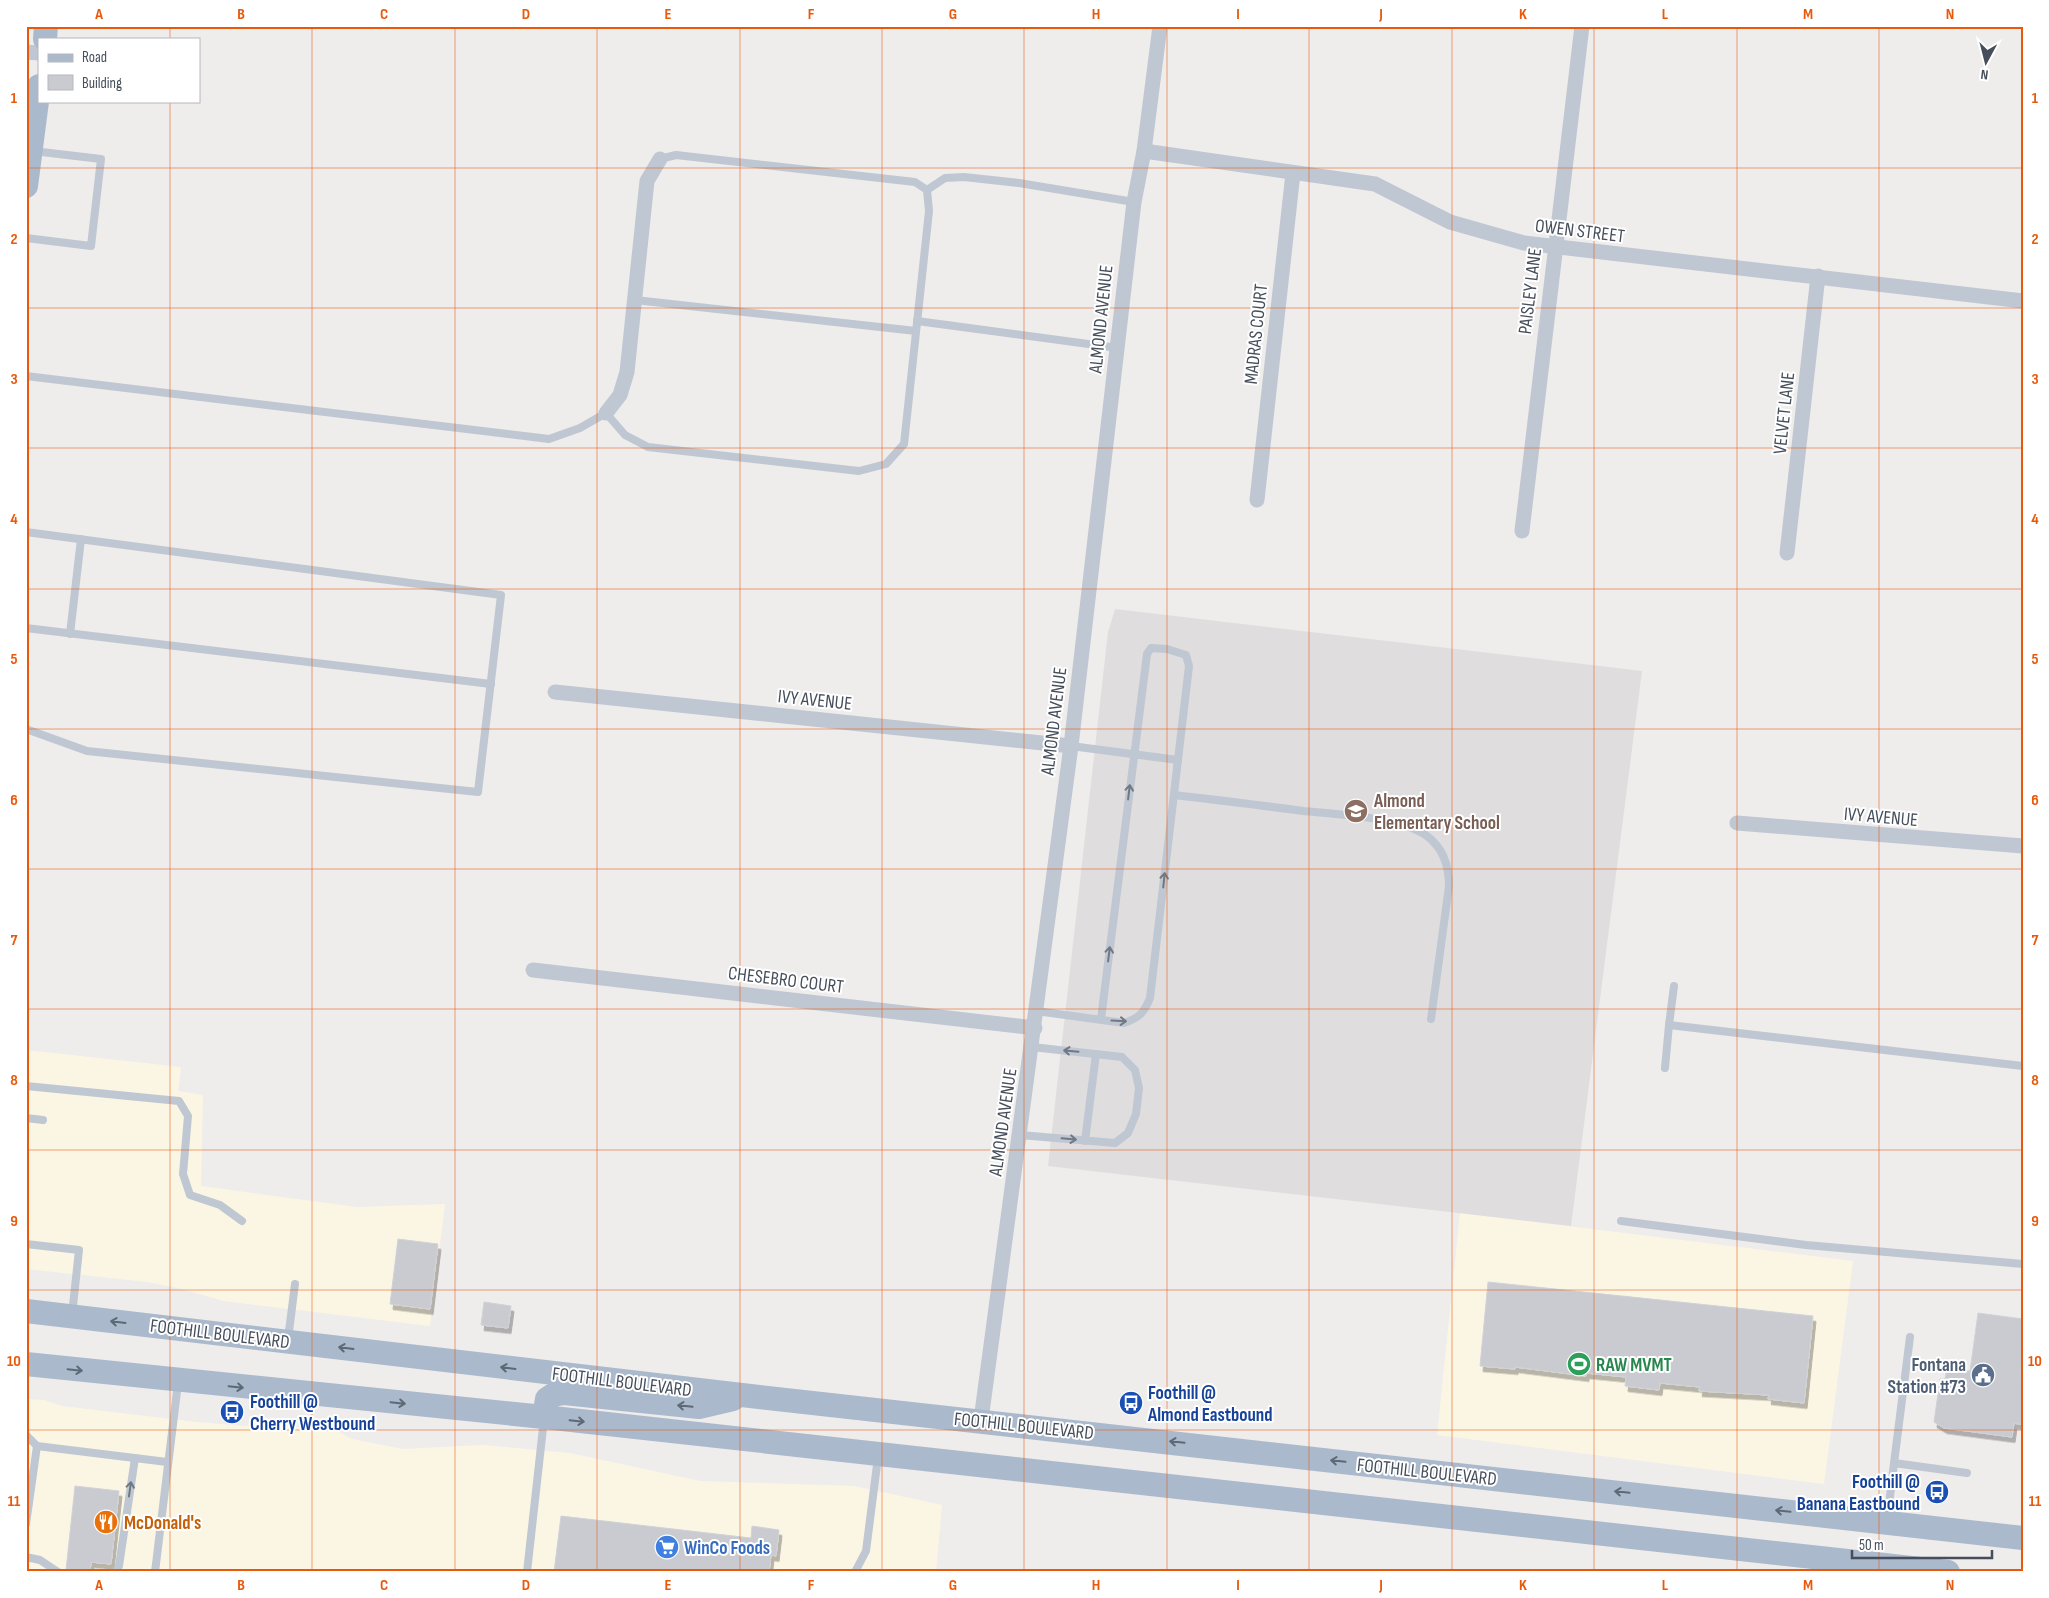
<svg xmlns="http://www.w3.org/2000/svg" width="2049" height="1598" font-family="'Sofia Sans Condensed',sans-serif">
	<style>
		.commercial { fill: #fbf6e4 }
		.education { fill: #e0ddde }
		.building { fill: #c9cbd1; stroke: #d0d2d8; filter: url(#shadow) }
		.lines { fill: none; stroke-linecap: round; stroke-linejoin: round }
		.service { stroke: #bfc7d2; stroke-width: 8 }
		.minor { stroke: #bfc7d2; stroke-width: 15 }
		.primary { stroke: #abb9cc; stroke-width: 24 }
		.oneway { stroke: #707884 }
		.oneway2 { stroke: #5e6976 }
		.grid { fill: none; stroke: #e8590c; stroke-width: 1; stroke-opacity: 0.55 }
		.labels { text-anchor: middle; stroke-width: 4; stroke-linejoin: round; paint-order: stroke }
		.street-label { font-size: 19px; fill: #454e5a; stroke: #fff }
		.education-label { font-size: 19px; font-weight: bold; fill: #785e54; stroke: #fff; text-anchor: start }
		.leisure-label { font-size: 19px; font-weight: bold; fill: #27864d; stroke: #fff; text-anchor: start }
		.service-label { font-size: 19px; font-weight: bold; fill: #4e5e75; stroke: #fff; text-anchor: end }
		.transit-label { font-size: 19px; font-weight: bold; fill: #164399; stroke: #fff; text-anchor: start }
		.food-label { font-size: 19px; font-weight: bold; fill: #c56008; stroke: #fff; text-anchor: start }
		.shop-label { font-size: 19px; font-weight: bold; fill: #366cbe; stroke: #fff; text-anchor: start }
		.neatline { fill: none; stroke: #e8590c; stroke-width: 2 }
		.grid-label { font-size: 16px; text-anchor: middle; font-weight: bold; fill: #e8590c }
	</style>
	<defs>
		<filter id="shadow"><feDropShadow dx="3" dy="5.5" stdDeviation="0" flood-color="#0004"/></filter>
	</defs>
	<rect width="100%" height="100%" fill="#efecec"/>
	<!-- commercial -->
	<g class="commercial">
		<polygon points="26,1050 181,1067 178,1091 203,1095 201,1186 357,1207 445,1204 430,1326 224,1301 178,1288 147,1282 26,1269"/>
		<polygon points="1460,1213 1853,1261 1824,1484 1437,1435"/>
		<polygon points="26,1399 44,1400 62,1406 196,1422 258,1427 330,1427 352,1439 403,1449 483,1445 570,1453 700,1481 854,1486 942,1505 936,1572 26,1572"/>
	</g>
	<!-- education -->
	<polygon class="education" points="1115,609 1642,671 1571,1226 1048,1166 1108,632"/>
	<!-- building -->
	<g class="building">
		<polygon points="398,1239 438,1244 430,1309 390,1304"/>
		<polygon points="1488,1282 1813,1316 1804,1403 1768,1399 1769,1395 1699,1391 1700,1387 1660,1383 1659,1390 1625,1386 1626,1377 1586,1373 1586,1376 1515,1367 1515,1369 1480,1366"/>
		<polygon points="484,1302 511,1306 508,1328 481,1325"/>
		<polygon points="1978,1313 2023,1319 2021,1378 2023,1378 2023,1425 2014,1423 2012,1437 1944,1428 1934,1422 1940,1379 1945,1379 1947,1368 1970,1371"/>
		<polygon points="75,1486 119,1491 111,1564 91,1562 90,1572 66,1570"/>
		<polygon points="561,1516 751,1538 752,1526 779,1530 776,1556 771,1555 769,1572 554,1572"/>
	</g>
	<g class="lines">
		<!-- service -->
		<g class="service">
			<polyline points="660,159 676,155 915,182 927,190"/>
			<polyline points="927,190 945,178 964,177 1019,183 1134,202"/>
			<polyline points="26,238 91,246 101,159 33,151"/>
			<polyline points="635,300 916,331"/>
			<polyline points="917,321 1118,348"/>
			<polyline points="26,376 549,439 580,428 606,413 625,435 648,447 859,471 886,464 904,444 929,211 927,190"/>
			<polyline points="26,532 501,595 478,792 87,751 26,729"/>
			<polyline points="26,628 491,684"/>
			<polyline points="70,634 81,539"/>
			<polyline points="1071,746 1178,760"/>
			<path d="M1174,795C1217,800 1260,805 1303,811C1335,814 1402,817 1427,836C1443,848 1449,867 1449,886L1431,1019"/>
			<polyline points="1674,986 1669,1025 2023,1066"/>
			<path d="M1036,1011L1124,1023C1139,1018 1144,1013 1150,998L1189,666L1186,655L1167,649L1151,648L1147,654L1101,1019"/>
			<polyline points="1665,1068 1669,1025"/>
			<polyline points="26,1086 179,1101 188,1116 183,1174 190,1195 220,1205 242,1221"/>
			<polyline points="26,1118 43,1120"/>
			<polyline points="1020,1135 1115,1143 1128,1133 1136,1114 1139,1088 1135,1070 1122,1057 1032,1047"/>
			<polyline points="1085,1141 1096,1054"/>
			<polyline points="1621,1221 1806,1245 2023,1264"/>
			<polyline points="26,1244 79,1250 72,1315"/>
			<polyline points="288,1339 295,1284"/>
			<polyline points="26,1435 37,1446"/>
			<polyline points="1894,1463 1910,1337"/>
			<polyline points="1887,1521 1894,1463 1967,1473"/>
			<polyline points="26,1524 37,1446 167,1462"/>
			<polyline points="26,1557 40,1560 58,1572"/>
			<polyline points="116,1572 119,1566 135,1458"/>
			<polyline points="155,1572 178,1383"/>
			<polyline points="527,1572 544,1419"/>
			<polyline points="855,1572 866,1551 878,1457"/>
		</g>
		<!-- minor -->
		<g class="minor">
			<polyline points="26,52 39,53"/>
			<polyline points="1144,151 1375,184 1450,222 1524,243 2023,301"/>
			<polyline points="606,413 620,395 627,372 647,181 660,159"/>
			<polyline points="1257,500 1293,173"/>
			<polyline points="1522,531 1582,26"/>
			<polyline points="1787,553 1818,276"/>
			<polyline points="555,692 1071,746"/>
			<polyline points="1737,823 2023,846"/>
			<polyline points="533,970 1035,1028"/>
			<polyline points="981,1420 1071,746 1134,202 1144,151 1160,26"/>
		</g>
		<!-- primary -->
		<g class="primary">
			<polyline points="45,39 46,26"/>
			<polyline points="26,186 39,86"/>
			<polyline points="26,1311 759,1397 2023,1538"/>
			<polyline points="26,1364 544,1417 1948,1572"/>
			<polyline points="544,1417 547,1399 553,1395 564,1393 699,1407 733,1399"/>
		</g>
	</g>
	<!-- one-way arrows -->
	<defs><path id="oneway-shaft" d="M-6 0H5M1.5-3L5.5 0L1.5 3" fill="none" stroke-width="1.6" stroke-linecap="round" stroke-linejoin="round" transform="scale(1.25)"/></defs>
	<g class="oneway">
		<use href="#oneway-shaft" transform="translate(1129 792) rotate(-83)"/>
		<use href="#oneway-shaft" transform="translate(1164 880) rotate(-84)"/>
		<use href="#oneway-shaft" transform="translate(1109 954) rotate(-83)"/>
		<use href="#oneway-shaft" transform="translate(1119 1021) rotate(3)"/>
		<use href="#oneway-shaft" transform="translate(1071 1051) rotate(-175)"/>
		<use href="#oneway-shaft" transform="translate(1069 1139) rotate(5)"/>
		<use href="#oneway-shaft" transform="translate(130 1489) rotate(-82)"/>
	</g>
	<g class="oneway2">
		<use href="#oneway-shaft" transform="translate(118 1322) rotate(-173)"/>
		<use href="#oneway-shaft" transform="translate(346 1348) rotate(-173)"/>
		<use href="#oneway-shaft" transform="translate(508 1368) rotate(-173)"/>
		<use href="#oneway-shaft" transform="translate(75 1370) rotate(6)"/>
		<use href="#oneway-shaft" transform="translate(236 1387) rotate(6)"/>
		<use href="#oneway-shaft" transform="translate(398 1403) rotate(6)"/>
		<use href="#oneway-shaft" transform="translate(685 1406) rotate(-174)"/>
		<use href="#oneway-shaft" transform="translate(577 1421) rotate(6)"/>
		<use href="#oneway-shaft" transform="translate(1177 1442) rotate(-174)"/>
		<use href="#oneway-shaft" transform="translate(1338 1461) rotate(-174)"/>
		<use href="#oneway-shaft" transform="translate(1622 1492) rotate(-174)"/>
		<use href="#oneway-shaft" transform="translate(1783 1511) rotate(-174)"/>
	</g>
	<!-- grid -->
	<path class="grid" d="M170,26V39M312,26V1572M455,26V1572M597,26V1572M740,26V1572M882,26V1572M1024,26V1572M1167,26V1572M1309,26V1572M1452,26V1572M1594,26V1572M1737,26V1572M1879,26V1572M170,101V1572M26,168H2023M26,308H2023M26,448H2023M26,589H2023M26,729H2023M26,869H2023M26,1009H2023M26,1150H2023M26,1290H2023M26,1430H2023"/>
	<!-- icons -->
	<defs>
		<g id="school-disc" transform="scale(1.25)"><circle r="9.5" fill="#8d6e63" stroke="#fff"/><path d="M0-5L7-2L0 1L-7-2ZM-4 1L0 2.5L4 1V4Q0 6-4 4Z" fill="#fff"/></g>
		<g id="stadium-disc" transform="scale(1.25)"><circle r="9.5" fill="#2e9e5b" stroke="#fff"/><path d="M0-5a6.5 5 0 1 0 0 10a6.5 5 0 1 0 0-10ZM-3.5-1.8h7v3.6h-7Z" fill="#fff"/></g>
		<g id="civic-disc" transform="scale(1.25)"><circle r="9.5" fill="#5c6f8a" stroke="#fff"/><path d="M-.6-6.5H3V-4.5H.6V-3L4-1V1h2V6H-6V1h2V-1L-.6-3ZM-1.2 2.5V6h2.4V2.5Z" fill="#fff"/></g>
		<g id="bus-disc" transform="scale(1.25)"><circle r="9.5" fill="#1a4fb4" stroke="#fff"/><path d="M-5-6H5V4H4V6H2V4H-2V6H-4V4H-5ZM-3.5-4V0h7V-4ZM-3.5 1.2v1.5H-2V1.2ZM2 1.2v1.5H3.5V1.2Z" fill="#fff"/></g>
		<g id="restaurant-disc" transform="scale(1.25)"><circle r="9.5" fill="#e8710a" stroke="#fff"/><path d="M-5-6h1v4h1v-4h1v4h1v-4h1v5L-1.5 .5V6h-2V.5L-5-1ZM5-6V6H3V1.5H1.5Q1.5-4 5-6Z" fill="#fff"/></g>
		<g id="supermarket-disc" transform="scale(1.25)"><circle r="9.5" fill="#3f7fe0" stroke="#fff"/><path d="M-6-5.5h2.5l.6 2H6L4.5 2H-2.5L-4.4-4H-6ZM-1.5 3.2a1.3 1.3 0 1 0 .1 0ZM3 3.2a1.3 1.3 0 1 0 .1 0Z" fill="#fff"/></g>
	</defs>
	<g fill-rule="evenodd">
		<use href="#school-disc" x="1356" y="811"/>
		<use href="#stadium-disc" x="1579" y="1364"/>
		<use href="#civic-disc" x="1983" y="1375"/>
		<use href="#bus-disc" x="1131" y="1403"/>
		<use href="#bus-disc" x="232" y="1412"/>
		<use href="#bus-disc" x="1937" y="1492"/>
		<use href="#restaurant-disc" x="106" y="1522"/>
		<use href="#supermarket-disc" x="667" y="1547"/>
	</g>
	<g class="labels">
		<!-- street labels -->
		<g class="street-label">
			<text transform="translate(1580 230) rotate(7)" y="7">OWEN STREET</text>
			<text transform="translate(1529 291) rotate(-83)" y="7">PAISLEY LANE</text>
			<text transform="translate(1100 319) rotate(-84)" y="7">ALMOND AVENUE</text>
			<text transform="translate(1255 334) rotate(-84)" y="7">MADRAS COURT</text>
			<text transform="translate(1783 413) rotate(-84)" y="7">VELVET LANE</text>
			<text transform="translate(815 699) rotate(6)" y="7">IVY AVENUE</text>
			<text transform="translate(1053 721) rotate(-83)" y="7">ALMOND AVENUE</text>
			<text transform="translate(1881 816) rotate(5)" y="7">IVY AVENUE</text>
			<text transform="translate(786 979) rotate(7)" y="7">CHESEBRO COURT</text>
			<text transform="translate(1002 1122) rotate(-82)" y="7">ALMOND AVENUE</text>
			<text transform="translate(220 1333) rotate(7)" y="7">FOOTHILL BOULEVARD</text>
			<text transform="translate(622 1381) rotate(7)" y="7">FOOTHILL BOULEVARD</text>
			<text transform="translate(1024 1425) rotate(6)" y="7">FOOTHILL BOULEVARD</text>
			<text transform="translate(1427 1471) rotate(6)" y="7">FOOTHILL BOULEVARD</text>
		</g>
		<!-- education labels -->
		<g class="education-label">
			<text x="1374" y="807">Almond<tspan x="1374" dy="22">Elementary School</tspan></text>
		</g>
		<!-- leisure labels -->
		<g class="leisure-label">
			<text x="1596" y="1371">RAW MVMT</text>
		</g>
		<!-- service labels -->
		<g class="service-label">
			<text x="1966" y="1371">Fontana<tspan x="1966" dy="22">Station #73</tspan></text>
		</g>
		<!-- transit labels -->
		<g class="transit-label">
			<text x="1148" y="1399">Foothill @<tspan x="1148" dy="22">Almond Eastbound</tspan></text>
			<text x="250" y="1408">Foothill @<tspan x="250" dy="22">Cherry Westbound</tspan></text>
			<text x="1920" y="1488" text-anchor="end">Foothill @<tspan x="1920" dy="22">Banana Eastbound</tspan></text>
		</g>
		<!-- food labels -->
		<g class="food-label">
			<text x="124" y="1529">McDonald's</text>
		</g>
		<!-- shop labels -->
		<g class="shop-label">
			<text x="684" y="1554">WinCo Foods</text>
		</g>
	</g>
	<!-- border -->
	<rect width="2049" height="1598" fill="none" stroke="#ffffff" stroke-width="55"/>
	<!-- legend -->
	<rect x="38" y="38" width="162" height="65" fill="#ffffff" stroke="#b5b8bd"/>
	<rect x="48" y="54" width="25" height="8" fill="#abb9cc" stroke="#b5b8bd"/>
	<text x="82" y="62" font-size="15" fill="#454e5a">Road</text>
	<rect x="48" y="75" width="25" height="15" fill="#c9cbd1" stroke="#b5b8bd"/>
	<text x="82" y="88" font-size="15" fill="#454e5a">Building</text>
	<!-- north arrow -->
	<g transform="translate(1986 62) rotate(187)" stroke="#ffffff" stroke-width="4" paint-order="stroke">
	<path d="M0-4L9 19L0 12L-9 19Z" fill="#454e5a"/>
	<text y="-8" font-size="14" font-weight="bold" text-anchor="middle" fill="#454e5a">N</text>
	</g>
	<!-- scale -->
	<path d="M1852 1550v8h140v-8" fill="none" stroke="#454e5a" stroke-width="2.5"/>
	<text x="1859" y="1550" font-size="15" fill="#454e5a" stroke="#ffffff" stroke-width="4" paint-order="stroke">50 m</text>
	<rect x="28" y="28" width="1994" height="1542" class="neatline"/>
	<g class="grid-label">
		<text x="99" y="19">A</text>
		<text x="241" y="19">B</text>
		<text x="384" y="19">C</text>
		<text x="526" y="19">D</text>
		<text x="668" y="19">E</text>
		<text x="811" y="19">F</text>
		<text x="953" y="19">G</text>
		<text x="1096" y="19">H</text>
		<text x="1238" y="19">I</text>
		<text x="1381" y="19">J</text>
		<text x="1523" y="19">K</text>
		<text x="1665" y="19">L</text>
		<text x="1808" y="19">M</text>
		<text x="1950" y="19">N</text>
		<text x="14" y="103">1</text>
		<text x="2035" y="103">1</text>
		<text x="14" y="244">2</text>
		<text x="2035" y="244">2</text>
		<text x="14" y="384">3</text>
		<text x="2035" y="384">3</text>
		<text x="14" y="524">4</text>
		<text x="2035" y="524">4</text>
		<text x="14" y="664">5</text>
		<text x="2035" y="664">5</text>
		<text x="14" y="805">6</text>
		<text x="2035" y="805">6</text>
		<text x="14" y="945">7</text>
		<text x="2035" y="945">7</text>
		<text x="14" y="1085">8</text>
		<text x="2035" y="1085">8</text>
		<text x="14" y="1226">9</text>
		<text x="2035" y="1226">9</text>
		<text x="14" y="1366">10</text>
		<text x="2035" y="1366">10</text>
		<text x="14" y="1506">11</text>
		<text x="2035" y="1506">11</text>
		<text x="99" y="1590">A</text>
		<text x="241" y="1590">B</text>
		<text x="384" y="1590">C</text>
		<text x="526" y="1590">D</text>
		<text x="668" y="1590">E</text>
		<text x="811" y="1590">F</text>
		<text x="953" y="1590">G</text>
		<text x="1096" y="1590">H</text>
		<text x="1238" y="1590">I</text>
		<text x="1381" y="1590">J</text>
		<text x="1523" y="1590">K</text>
		<text x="1665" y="1590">L</text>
		<text x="1808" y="1590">M</text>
		<text x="1950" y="1590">N</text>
	</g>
</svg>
